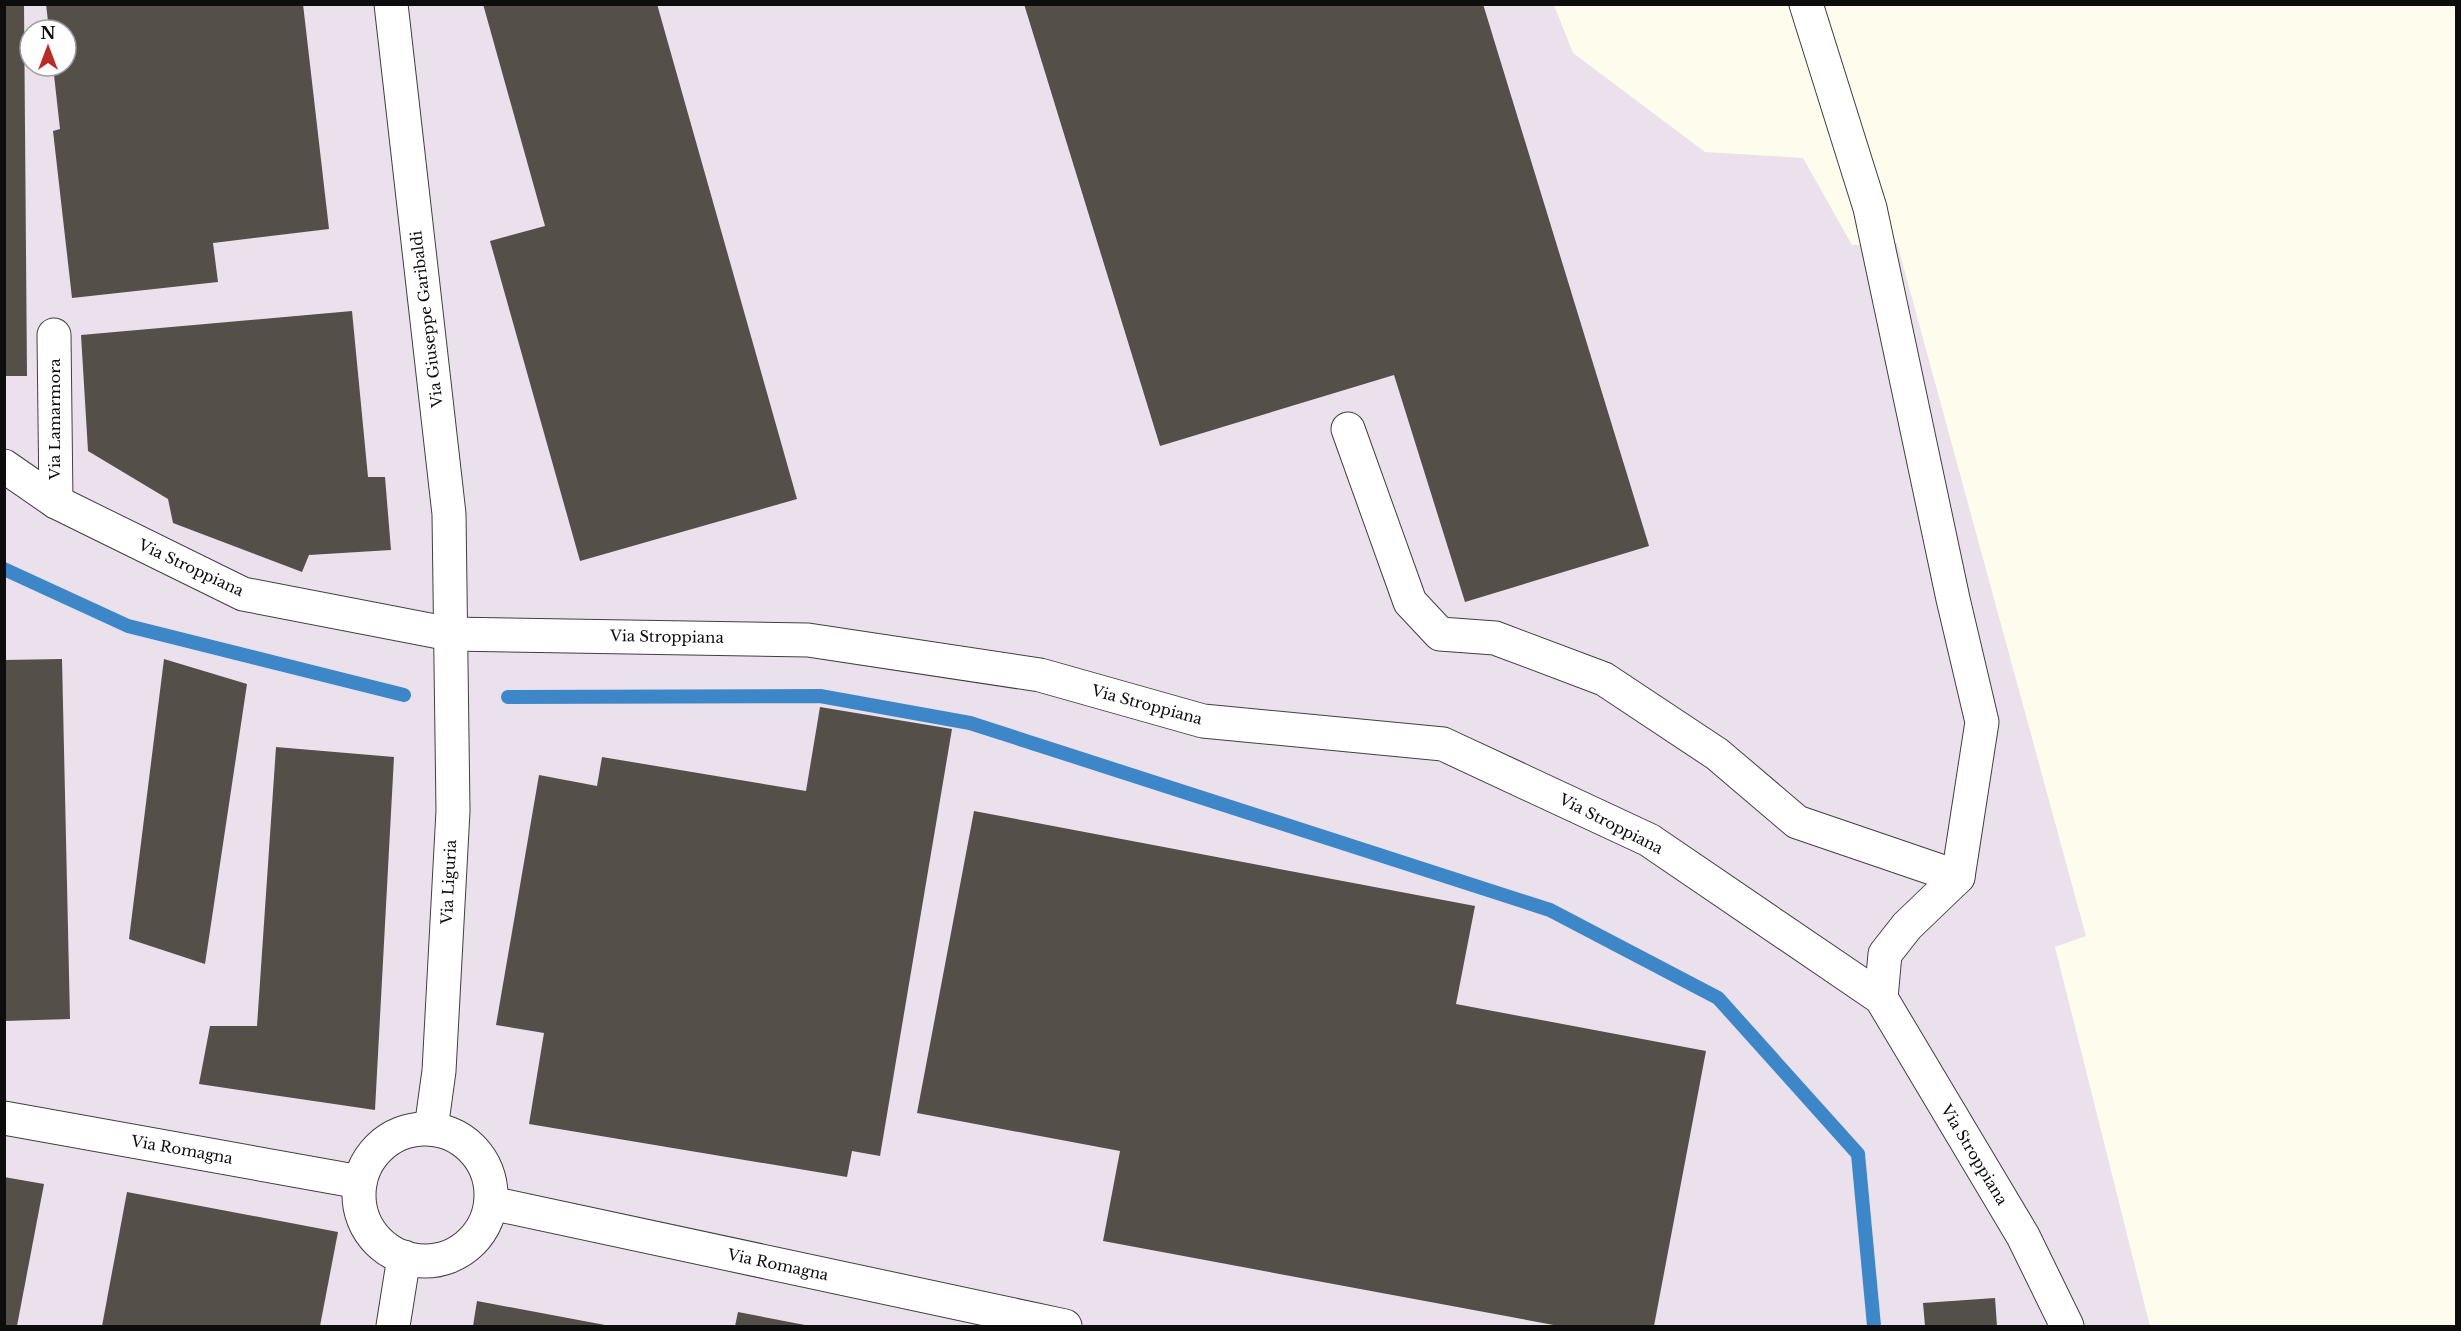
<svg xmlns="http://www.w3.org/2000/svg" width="2461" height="1331" font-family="'Libre Baskerville',serif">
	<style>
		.industrial { fill: #ebe1ec; fill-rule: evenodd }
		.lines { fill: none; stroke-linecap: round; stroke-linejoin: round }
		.stream { stroke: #3d87c9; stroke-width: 14 }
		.building { fill: #554f4a }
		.minor-casing { stroke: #404040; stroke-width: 35 }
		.minor { stroke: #fff; stroke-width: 33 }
		.labels { text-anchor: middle; stroke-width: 6; stroke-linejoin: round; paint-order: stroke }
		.street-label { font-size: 15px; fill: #0d0d0d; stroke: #fff }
	</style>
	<rect width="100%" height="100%" fill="#fefced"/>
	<!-- industrial -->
	<path class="industrial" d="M5,5H1554L1573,53L1705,152L1803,158L1852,245L1897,243L2086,936L2055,947L2150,1326H5ZM30,30H66V66H30Z"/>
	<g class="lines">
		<!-- stream -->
		<g class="stream">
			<polyline points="4,569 128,626 404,695"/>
			<polyline points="508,697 820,696 970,723 1550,910 1718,998 1858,1154 1874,1326"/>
		</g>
	</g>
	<!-- building -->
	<g class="building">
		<polygon points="4,4 24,4 27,376 4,376"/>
		<polygon points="46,4 303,4 329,229 213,243 218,282 72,298 53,131 60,129 53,66 66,66 66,30 49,30"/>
		<polygon points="483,4 657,4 797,499 580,561 490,241 545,226"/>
		<polygon points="1024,4 1483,4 1649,546 1465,602 1394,375 1160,446"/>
		<polygon points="352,311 368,477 385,477 391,550 309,555 302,572 173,523 168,499 88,451 81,335"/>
		<polygon points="62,659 70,1019 4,1021 4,660"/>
		<polygon points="164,659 247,684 205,964 129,939"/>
		<polygon points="820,707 952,729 880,1156 852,1151 847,1177 529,1124 544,1033 496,1025 539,775 597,786 602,757 806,791"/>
		<polygon points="276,747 394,757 375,1110 199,1084 210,1026 257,1026"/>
		<polygon points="974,811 1475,906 1456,1004 1706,1051 1654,1326 1559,1326 1103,1241 1120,1151 917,1113"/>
		<polygon points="4,1177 44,1184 17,1326 4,1326"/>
		<polygon points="127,1192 338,1232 320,1326 102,1326"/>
		<polygon points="1995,1298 1997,1326 1925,1326 1923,1303"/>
		<polygon points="477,1301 605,1325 604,1326 473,1326"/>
		<polygon points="738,1312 805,1325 805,1326 735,1326"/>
	</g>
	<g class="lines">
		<!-- minor casing -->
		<g class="minor-casing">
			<g id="minor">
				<polyline points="391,4 449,514 453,811 439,1071 431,1129"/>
				<polyline points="1806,4 1870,208 1953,599 1982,722 1958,877 1907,926 1885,954 1881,998"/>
				<polyline points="54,335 56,502"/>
				<polyline points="1348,429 1410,602 1440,634 1495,638 1604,679 1717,754 1797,822 1958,877"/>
				<polyline points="4,466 56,502 243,594 450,634 808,640 1040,675 1203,721 1443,744 1649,840 1881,998 2023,1236 2067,1326"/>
				<polyline points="4,1118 360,1182"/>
				<circle cx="425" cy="1195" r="66"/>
				<polyline points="491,1203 1065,1326"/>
				<polyline points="393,1326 404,1257"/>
			</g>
		</g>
		<!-- minor -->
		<use href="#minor" class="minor"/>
	</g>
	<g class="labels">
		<!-- street labels -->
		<g class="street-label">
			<text transform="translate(427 319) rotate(-97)" y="5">Via Giuseppe Garibaldi</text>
			<text transform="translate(55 419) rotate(-90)" y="5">Via Lamarmora</text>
			<text transform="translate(191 568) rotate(25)" y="5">Via Stroppiana</text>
			<text transform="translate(667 637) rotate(1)" y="5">Via Stroppiana</text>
			<text transform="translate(1147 705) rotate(15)" y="5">Via Stroppiana</text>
			<text transform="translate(1611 824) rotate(27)" y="5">Via Stroppiana</text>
			<text transform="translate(449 882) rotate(-87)" y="5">Via Liguria</text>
			<text transform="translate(182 1150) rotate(10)" y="5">Via Romagna</text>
			<text transform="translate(1974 1155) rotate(59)" y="5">Via Stroppiana</text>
			<text transform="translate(778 1265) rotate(12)" y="5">Via Romagna</text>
		</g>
	</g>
	<!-- border -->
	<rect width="2461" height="1331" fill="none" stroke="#0d0d0d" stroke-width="12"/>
	<!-- north arrow -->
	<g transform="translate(48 48)"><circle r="28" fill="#ffffff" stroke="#9e9e9e" stroke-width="1.5"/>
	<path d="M0-4.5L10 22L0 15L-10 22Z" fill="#b92d29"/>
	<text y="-9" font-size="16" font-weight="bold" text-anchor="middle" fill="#0d0d0d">N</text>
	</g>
</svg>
